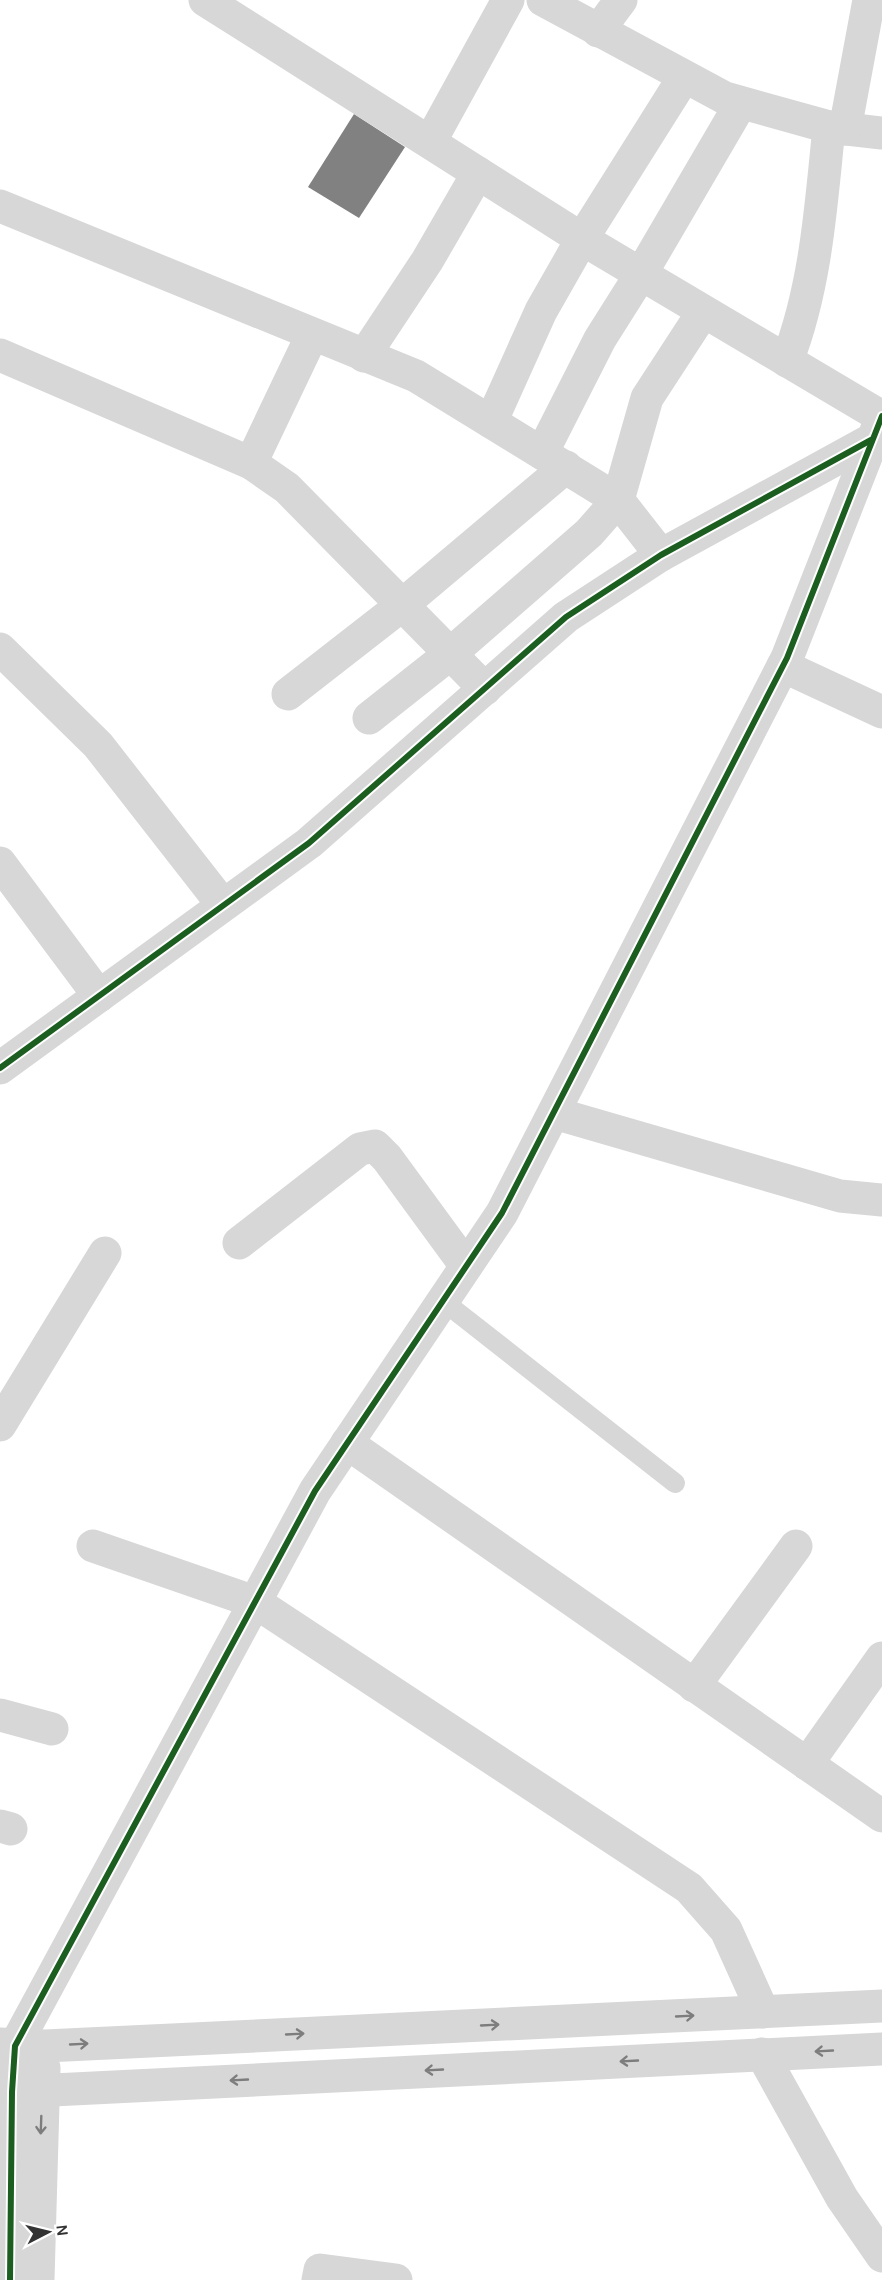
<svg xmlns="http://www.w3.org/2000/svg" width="882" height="2280" font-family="Karla,sans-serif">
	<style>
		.building { fill: #818181 }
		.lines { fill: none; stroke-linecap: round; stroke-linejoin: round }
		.service { stroke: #d7d7d7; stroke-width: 20 }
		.minor { stroke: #d7d7d7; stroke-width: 33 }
		.tertiary { stroke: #d7d7d7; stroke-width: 33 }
		.cycleway-casing { stroke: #fff; stroke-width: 10 }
		.cycleway { stroke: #1b5e20; stroke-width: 6 }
		.oneway { stroke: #7d7d7d }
	</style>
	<rect width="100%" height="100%" fill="#fff"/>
	<!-- building -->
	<polygon class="building" points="354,114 405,147 359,218 308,187"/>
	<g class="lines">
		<!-- service -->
		<polyline class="service" points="443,1301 675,1483"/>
		<!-- minor -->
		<g class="minor">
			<polyline points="205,0 582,239 882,417"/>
			<polyline points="543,0 725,98 829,127 882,133"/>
			<polyline points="598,31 621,0"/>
			<polyline points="845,129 869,0"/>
			<polyline points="430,142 508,0"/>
			<polyline points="0,206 416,376 618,500 661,555"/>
			<polyline points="0,355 251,463 287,488 485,689"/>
			<polyline points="364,356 427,261 478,173"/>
			<path d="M787,361C816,286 821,206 829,127"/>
			<polyline points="491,422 541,311 582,239 684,77"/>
			<polyline points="542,453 600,339 641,274 741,103"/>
			<polyline points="251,463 312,335"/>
			<polyline points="0,649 98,745 223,905"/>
			<polyline points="783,666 882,712"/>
			<polyline points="288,694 401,606 566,467"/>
			<polyline points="369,718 450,654 589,533 618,500 647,398 703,312"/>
			<polyline points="0,863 99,996"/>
			<polyline points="0,1068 309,843 566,617 661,555 871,440"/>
			<polyline points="554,1113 840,1196 882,1200"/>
			<polyline points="239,1243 360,1149 375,1146 387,1158 466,1266"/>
			<polyline points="0,1425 105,1253"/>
			<polyline points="347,1443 882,1816"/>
			<polyline points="93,1546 255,1602 689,1888 726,1930 763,2012"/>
			<polyline points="694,1686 796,1546"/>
			<polyline points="0,1715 52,1729"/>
			<polyline points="807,1764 882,1658"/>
			<polyline points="0,1826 11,1829"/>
			<polyline points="762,2054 842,2198 882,2256"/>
			<polyline points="318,2280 320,2270 396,2280"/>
		</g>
		<!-- tertiary -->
		<g class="tertiary">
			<polyline points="0,2044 45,2046 882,2006"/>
			<polyline points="0,2090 12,2092 882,2049"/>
			<polyline points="10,2280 12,2092 15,2046 315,1491 502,1213 787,658 882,416"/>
			<polyline points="38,2280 44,2068"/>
		</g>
		<!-- cycleway casing -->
		<g class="cycleway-casing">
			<g id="cycleway">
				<polyline points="0,1068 309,843 566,617 661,555 871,440"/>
				<polyline points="10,2280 12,2092 15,2046 315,1491 502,1213 787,658 882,416"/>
			</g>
		</g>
		<!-- cycleway -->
		<use href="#cycleway" class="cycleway"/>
	</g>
	<!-- one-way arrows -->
	<defs><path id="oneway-shaft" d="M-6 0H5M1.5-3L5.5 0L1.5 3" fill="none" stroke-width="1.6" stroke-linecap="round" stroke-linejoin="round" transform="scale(1.5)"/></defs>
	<g class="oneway">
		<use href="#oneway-shaft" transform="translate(685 2016) rotate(-3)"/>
		<use href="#oneway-shaft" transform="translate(490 2025) rotate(-3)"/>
		<use href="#oneway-shaft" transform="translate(295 2034) rotate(-3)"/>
		<use href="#oneway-shaft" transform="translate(79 2044) rotate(-3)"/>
		<use href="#oneway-shaft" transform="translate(824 2051) rotate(177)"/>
		<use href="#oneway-shaft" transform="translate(629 2061) rotate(177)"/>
		<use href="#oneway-shaft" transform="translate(434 2070) rotate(177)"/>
		<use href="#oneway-shaft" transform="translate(239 2080) rotate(177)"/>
		<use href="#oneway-shaft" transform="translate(41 2125) rotate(92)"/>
	</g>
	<!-- north arrow -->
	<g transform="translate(48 2232) rotate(83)" stroke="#ffffff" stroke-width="4.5" paint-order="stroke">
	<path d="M0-4.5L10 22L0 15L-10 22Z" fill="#333333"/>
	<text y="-9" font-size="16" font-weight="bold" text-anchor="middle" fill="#333333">N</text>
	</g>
</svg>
